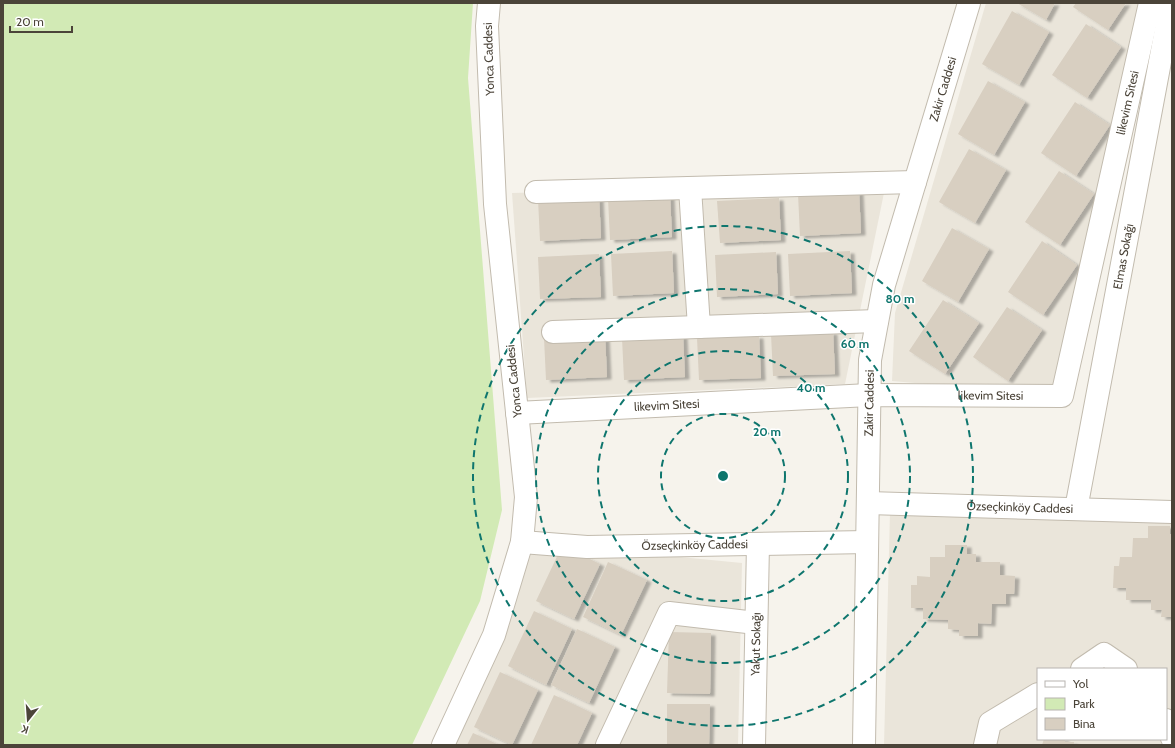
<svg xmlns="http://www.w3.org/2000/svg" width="1175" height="748" font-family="Cabin,sans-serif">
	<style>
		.residential { fill: #eae5da; fill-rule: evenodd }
		.green { fill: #d2eab5 }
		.building { fill: #d8cfc1; filter: url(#shadow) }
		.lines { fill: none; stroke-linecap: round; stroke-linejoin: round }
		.minor-casing { stroke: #c2bbae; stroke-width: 24 }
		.minor { stroke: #fff; stroke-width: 22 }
		.ring { fill: none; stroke: #0f766e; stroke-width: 2; stroke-dasharray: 7 5 }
		.labels { text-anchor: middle; stroke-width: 3; stroke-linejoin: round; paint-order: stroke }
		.street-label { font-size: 12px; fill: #4b4439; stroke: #fff }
		.centre { fill: #0f766e; stroke: #fff; stroke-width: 2 }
		.ring-label { font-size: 12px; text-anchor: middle; font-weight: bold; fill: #0f766e; stroke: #fff; stroke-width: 3; stroke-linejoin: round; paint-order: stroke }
	</style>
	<defs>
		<filter id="shadow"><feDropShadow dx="4.5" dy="2.5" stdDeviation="1" flood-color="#0004"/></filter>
	</defs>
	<rect width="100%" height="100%" fill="#f6f3ec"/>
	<!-- residential -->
	<g class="residential">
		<polygon points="986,3 1142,3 1062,396 892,381 895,313"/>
		<polygon points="886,183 845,384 527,398 512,193"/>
		<path d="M890,513L1172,522V745H884ZM1038,669H1166V739H1038Z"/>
		<polygon points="536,543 742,563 738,745 450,745"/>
	</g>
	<!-- green -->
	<polygon class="green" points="3,3 473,3 468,78 502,510 480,601 412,745 3,745"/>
	<!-- building -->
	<g class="building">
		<polygon points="1017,3 1055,3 1046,20"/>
		<polygon points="1076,3 1126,3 1108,30 1073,7"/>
		<polygon points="1012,11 1049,32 1019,85 982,64"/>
		<polygon points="1086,24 1121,47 1087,98 1052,75"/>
		<polygon points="988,81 1025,102 994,155 958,134"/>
		<polygon points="1075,102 1110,125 1076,176 1041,153"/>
		<polygon points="969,149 1006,170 975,223 939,202"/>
		<polygon points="1059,171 1094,194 1060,245 1025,222"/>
		<polygon points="859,191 861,233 800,236 798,194"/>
		<polygon points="670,195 672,237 610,240 608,198"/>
		<polygon points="599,196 601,238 540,241 538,199"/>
		<polygon points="779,198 781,240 720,243 717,201"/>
		<polygon points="952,228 989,249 958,302 922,281"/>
		<polygon points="1042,241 1077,265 1043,315 1008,292"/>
		<polygon points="672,251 674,293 613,296 611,254"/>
		<polygon points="850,251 852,293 790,296 788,254"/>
		<polygon points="776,252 778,294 717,297 715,255"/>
		<polygon points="599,254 601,297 540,299 538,257"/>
		<polygon points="943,300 979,323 945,374 909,351"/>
		<polygon points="1007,307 1042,330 1008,381 973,357"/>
		<polygon points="833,332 835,374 773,376 771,334"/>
		<polygon points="605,335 607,377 546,380 544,338"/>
		<polygon points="683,335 685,377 624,380 622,338"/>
		<polygon points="759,336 761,378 699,380 697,338"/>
		<polygon points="1148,526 1170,526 1170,534 1172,534 1172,617 1161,617 1162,610 1151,610 1151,600 1126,600 1126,588 1113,588 1114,566 1119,566 1120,557 1132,557 1133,538 1148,538"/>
		<polygon points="945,545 967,545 967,554 976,554 976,562 1000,562 1000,575 1015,576 1014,594 1006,594 1006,604 992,604 991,624 978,623 978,636 959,636 959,630 948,629 948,620 923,619 923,608 911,608 911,585 917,585 917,576 930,577 930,557 945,557"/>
		<polygon points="562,546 600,564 574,619 536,601"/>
		<polygon points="608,562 647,580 621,635 583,617"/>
		<polygon points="534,611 572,629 546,685 508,666"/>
		<polygon points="577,629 615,647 589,703 551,685"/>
		<polygon points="669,632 711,633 710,694 667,693"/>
		<polygon points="500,672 538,690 512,745 474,727"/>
		<polygon points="554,695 592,713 577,745 531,745"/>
		<polygon points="667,704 710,704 709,745 667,745"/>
		<polygon points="473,733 499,745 467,745"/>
		<polygon points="1044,739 1065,739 1065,742 1074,742 1074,745 1042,745"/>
	</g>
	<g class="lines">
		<!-- minor casing -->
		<g class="minor-casing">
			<g id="minor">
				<polyline points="690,188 699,327"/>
				<polyline points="536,192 915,182"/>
				<polyline points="553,332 877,321"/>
				<path id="s1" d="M517,413L869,395L1062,396L1150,3"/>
				<path id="s2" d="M868,503L1172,512"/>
				<path id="s3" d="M1076,509L1171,3"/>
				<path id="s4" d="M522,542L587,547L867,542"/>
				<polyline points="1082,669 1104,654 1126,669"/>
				<polyline points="1166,720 1172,738"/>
				<polyline points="443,745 494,635 522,542 526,497 495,204 487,26 489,3"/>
				<polyline points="607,745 669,613 756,623"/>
				<path id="s5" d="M754,745L758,544"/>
				<path id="s6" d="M864,745L870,360L884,285L969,3"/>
				<polyline points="985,745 990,723 1038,694"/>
			</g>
		</g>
		<!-- minor -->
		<use href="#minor" class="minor"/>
	</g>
	<!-- distance rings -->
	<g class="ring">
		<circle cx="723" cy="476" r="62"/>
		<circle cx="723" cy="476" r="125"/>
		<circle cx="723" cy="476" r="187"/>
		<circle cx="723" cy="476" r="250"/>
	</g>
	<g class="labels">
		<!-- street labels -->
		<g class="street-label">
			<text transform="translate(489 59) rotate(-92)" y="4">Yonca Caddesi</text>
			<text dy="4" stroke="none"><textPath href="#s6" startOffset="666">Zakir Caddesi</textPath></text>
			<text dy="4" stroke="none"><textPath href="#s1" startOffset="846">likevim Sitesi</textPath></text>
			<text dy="4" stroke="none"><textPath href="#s3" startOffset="257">Elmas Sokağı</textPath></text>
			<text transform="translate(514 381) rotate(-96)" y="4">Yonca Caddesi</text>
			<text dy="4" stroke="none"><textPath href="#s1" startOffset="474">likevim Sitesi</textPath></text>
			<text dy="4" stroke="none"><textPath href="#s6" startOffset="342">Zakir Caddesi</textPath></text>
			<text dy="4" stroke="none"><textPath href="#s1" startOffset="150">likevim Sitesi</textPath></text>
			<text dy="4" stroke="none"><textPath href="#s2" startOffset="152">Özseçkinköy Caddesi</textPath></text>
			<text dy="4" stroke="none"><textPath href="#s4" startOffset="173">Özseçkinköy Caddesi</textPath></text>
			<text dy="4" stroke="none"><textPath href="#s5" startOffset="101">Yakut Sokağı</textPath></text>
		</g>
	</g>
	<circle cx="723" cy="476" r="6" class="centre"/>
	<g class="ring-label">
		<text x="900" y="303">80 m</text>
		<text x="855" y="348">60 m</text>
		<text x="811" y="392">40 m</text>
		<text x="767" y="436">20 m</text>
	</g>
	<!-- border -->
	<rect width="1175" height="748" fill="none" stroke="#4b4439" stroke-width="8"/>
	<!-- legend -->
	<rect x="1037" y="668" width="130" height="72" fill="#ffffff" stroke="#b7b4b0"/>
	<rect x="1045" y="681" width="20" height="6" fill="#ffffff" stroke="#b7b4b0"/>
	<text x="1073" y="688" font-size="12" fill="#4b4439">Yol</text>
	<rect x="1045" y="698" width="20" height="12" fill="#d2eab5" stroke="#b7b4b0"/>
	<text x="1073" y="708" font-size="12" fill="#4b4439">Park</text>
	<rect x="1045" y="718" width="20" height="12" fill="#d8cfc1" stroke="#b7b4b0"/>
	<text x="1073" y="728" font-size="12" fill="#4b4439">Bina</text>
	<!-- north arrow -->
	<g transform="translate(28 720) rotate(197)" stroke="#ffffff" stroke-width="3" paint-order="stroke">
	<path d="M0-3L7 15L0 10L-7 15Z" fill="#4b4439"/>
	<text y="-6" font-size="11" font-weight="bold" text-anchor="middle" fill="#4b4439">K</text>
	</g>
	<!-- scale -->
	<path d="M10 26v6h62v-6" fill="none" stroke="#4b4439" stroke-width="2"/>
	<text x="16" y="26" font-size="12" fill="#4b4439" stroke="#ffffff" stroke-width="3" paint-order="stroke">20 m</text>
</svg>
